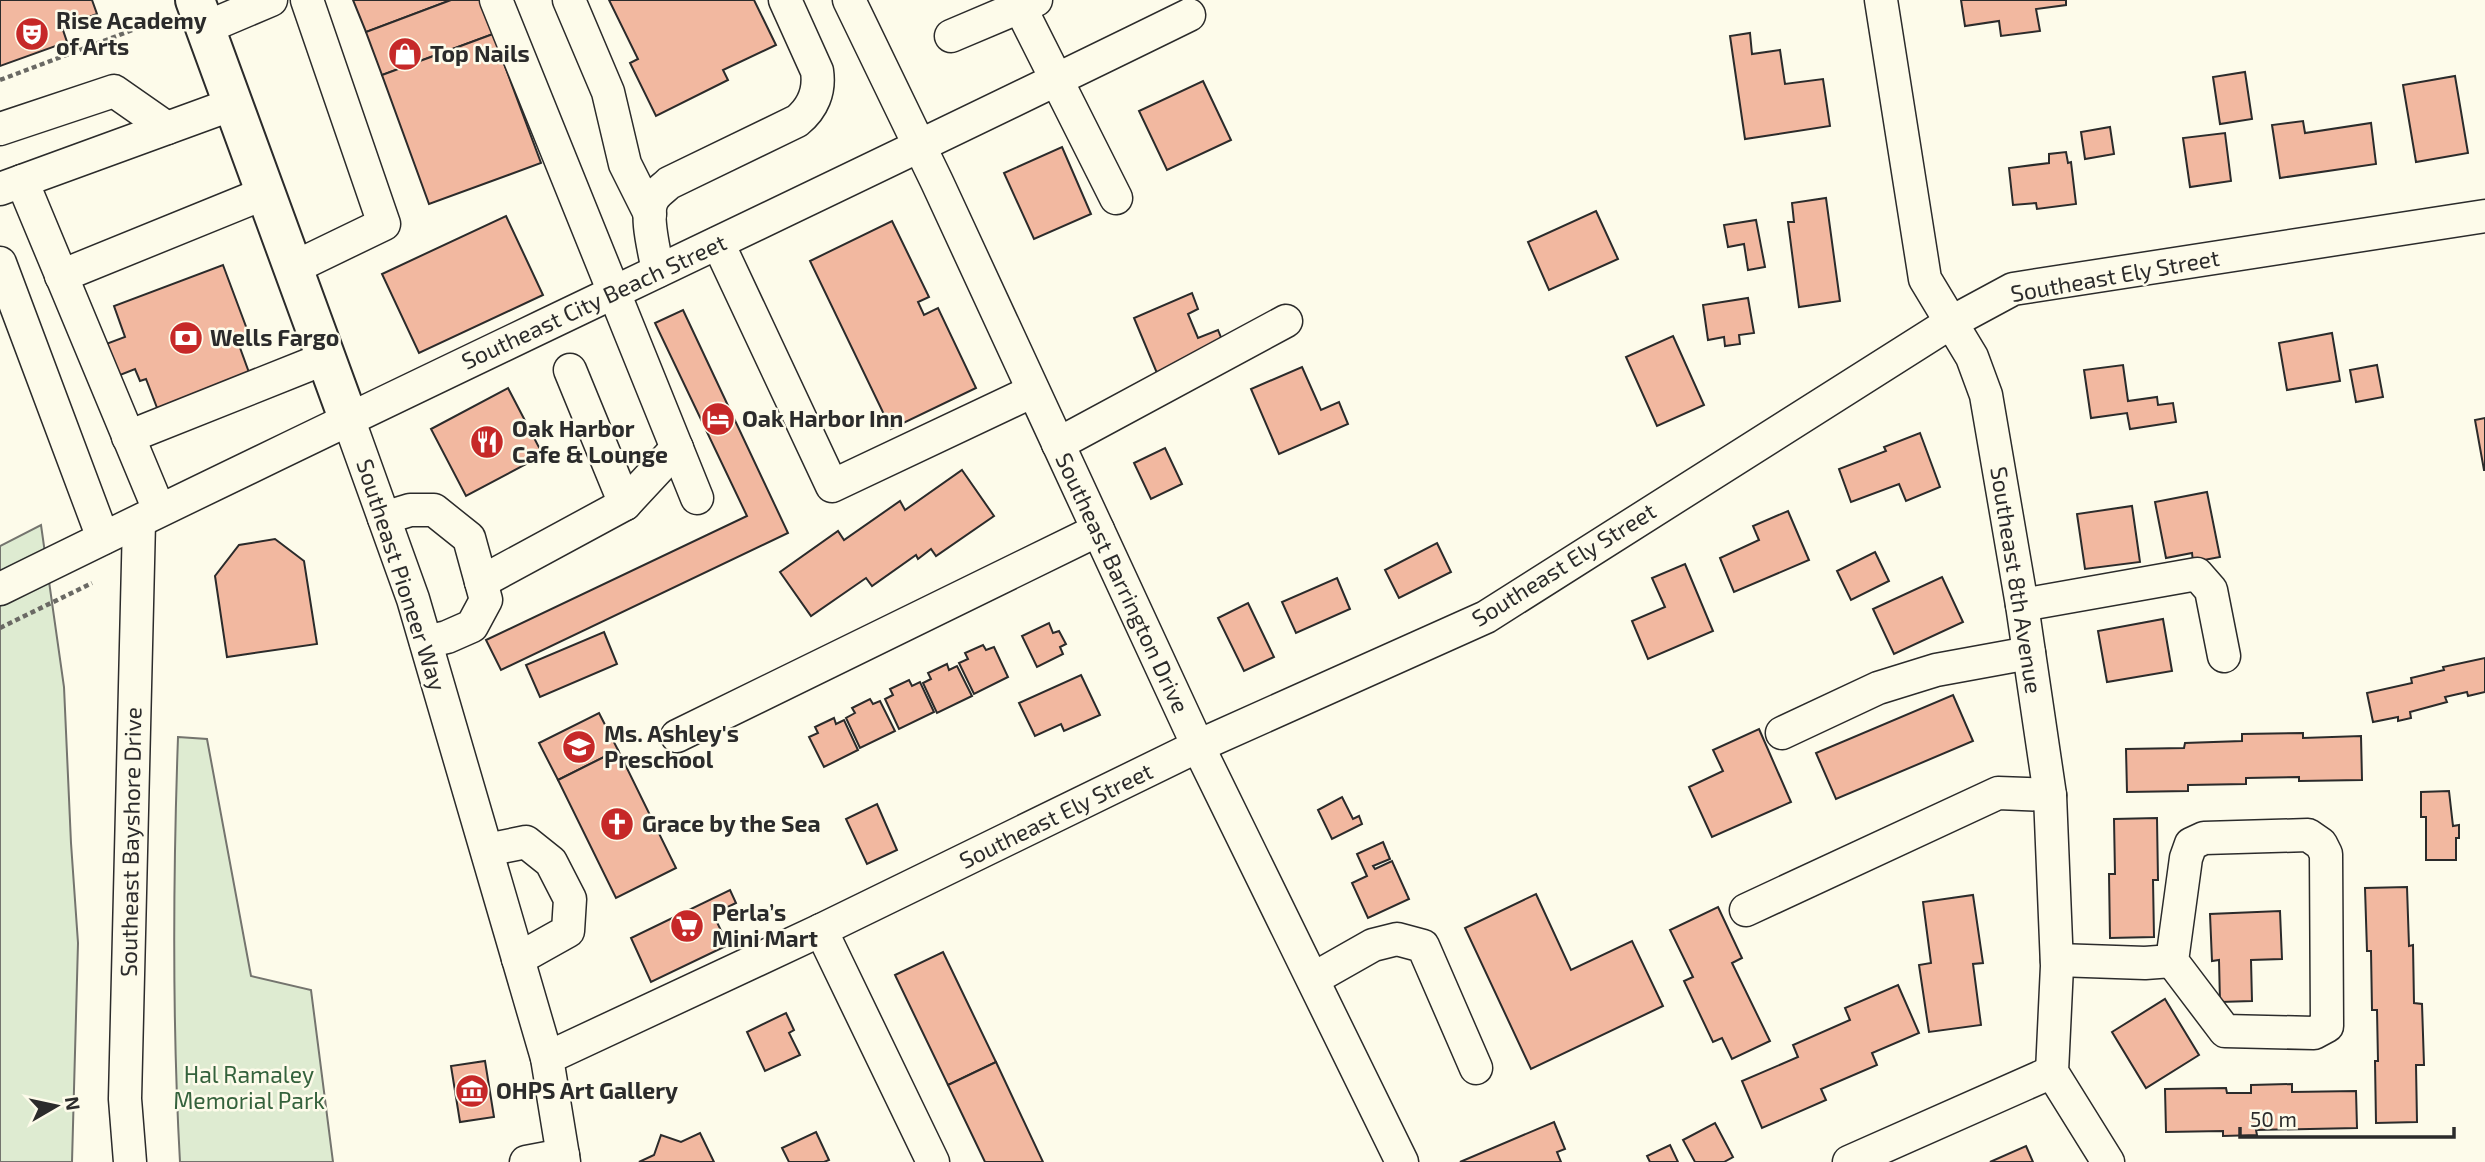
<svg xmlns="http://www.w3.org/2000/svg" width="2485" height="1162" font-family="'Exo 2',sans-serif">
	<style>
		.green { fill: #deebd1; stroke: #74746e; stroke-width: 2 }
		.building { fill: #f2b8a0; stroke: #2b2b2b; stroke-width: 2 }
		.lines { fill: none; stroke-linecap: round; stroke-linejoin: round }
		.minor-casing { stroke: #2b2b2b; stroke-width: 35 }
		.major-casing { stroke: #2b2b2b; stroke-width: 42 }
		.path { stroke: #6a6964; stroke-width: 4.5; stroke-dasharray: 5 3.5; stroke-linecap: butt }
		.minor { stroke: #fdfbea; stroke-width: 32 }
		.major { stroke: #fdfbea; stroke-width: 38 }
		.labels { text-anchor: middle; stroke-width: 5; stroke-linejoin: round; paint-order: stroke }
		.poi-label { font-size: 23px; font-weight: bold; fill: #2b2b2b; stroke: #fdfbea; text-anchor: start }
		.street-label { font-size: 23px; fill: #2b2b2b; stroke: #fdfbea }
		.park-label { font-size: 23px; fill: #34623c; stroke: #fdfbea }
	</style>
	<rect width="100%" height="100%" fill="#fdfbea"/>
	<!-- green -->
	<g class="green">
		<polygon points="41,525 64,687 71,843 78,943 72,1162 0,1162 0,546"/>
		<path d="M178,737L207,739L251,976L311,990L333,1162H180C172,1020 173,879 178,737Z"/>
	</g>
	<!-- building -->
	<g class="building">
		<polygon points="0,0 92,0 97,14 62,27 67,42 0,66"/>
		<polygon points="353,0 451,0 366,32"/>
		<polygon points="451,0 480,0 493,34 382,75 366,32"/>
		<polygon points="609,0 754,0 776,45 723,70 728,80 656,116 630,63 638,59"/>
		<polygon points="1961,0 2066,0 2066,5 2036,9 2040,31 2001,36 1999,21 1965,26"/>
		<polygon points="1750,33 1752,54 1780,50 1785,84 1823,79 1830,126 1745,139 1730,36"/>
		<polygon points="493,34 541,163 429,204 382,75"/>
		<polygon points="2245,72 2252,119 2220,124 2213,77"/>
		<polygon points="2455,76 2468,153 2416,162 2403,85"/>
		<polygon points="1203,81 1231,140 1167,170 1139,111"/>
		<polygon points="2303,121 2305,133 2371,123 2376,164 2280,178 2272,125"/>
		<polygon points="2110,127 2114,154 2085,159 2081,132"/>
		<polygon points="2225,133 2231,181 2190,187 2183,138"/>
		<polygon points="1062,147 1091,214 1034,239 1004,173"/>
		<polygon points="2066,152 2068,163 2071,162 2076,204 2037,209 2036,203 2013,205 2009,168 2049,163 2049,154"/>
		<polygon points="1826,198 1840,301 1799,307 1788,222 1794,222 1792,203"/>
		<polygon points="1596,211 1618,259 1549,290 1528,242"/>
		<polygon points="506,216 543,295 419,353 382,274"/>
		<polygon points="1756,220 1765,267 1748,270 1744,244 1728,247 1724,225"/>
		<polygon points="892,221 929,297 918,302 924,315 938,308 976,388 891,429 810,261"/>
		<polygon points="223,265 251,340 239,345 251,378 159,413 146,379 140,381 135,369 110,379 98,347 125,337 114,306"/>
		<polygon points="1192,293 1198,309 1188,314 1198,338 1218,330 1226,350 1159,378 1134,318"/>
		<polygon points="1748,298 1754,333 1739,335 1740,344 1725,346 1724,337 1708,340 1703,305"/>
		<polygon points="683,310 788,533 501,670 486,640 747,516 655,323"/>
		<polygon points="2332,333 2340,381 2287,390 2279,343"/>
		<polygon points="1673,336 1704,405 1657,426 1626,357"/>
		<polygon points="2123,365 2128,401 2157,397 2158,405 2173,403 2176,422 2130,429 2127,413 2091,418 2084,370"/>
		<polygon points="2377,365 2383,397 2356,402 2350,370"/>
		<polygon points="1302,367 1321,410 1339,402 1348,424 1279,454 1251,389"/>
		<polygon points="508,388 543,455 466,496 431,429"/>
		<polygon points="2485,418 2485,470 2484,470 2475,420"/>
		<polygon points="1920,433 1940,487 1906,501 1899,484 1851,502 1839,469 1886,451 1884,447"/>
		<polygon points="1165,448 1182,484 1151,499 1134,463"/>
		<polygon points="962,470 994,516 936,556 931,549 918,559 916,555 872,586 866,578 811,616 780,572 838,531 844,540 900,501 905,510"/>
		<polygon points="2207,492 2220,557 2193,562 2192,553 2166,558 2155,502"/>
		<polygon points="2132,506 2140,562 2085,569 2077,514"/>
		<polygon points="1788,511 1809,560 1734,592 1720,558 1759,540 1753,526"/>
		<polygon points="275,539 304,561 317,644 227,657 215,576 239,545"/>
		<polygon points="1437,543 1451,572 1399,598 1385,570"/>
		<polygon points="1875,552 1889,581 1851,600 1837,571"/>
		<polygon points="1685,564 1713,631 1648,659 1632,621 1665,607 1652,578"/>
		<polygon points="1942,577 1963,622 1894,654 1873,609"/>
		<polygon points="1337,578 1350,609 1296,633 1282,602"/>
		<polygon points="1248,603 1274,657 1244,671 1218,618"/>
		<polygon points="2163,619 2172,671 2107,682 2098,631"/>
		<polygon points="1049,623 1053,633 1059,631 1066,644 1060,647 1063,654 1037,667 1022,636"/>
		<polygon points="604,632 617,664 540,697 526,665"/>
		<polygon points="983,645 986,650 994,647 1008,677 974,694 959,663 968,659 965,653"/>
		<polygon points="2485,658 2485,692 2468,696 2467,692 2445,697 2447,702 2410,712 2411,718 2398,721 2398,717 2373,722 2367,693 2412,683 2411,678 2444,670 2443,667"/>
		<polygon points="947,664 949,670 957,666 972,696 937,713 923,683 931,679 928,673"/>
		<polygon points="1081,675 1100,715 1064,731 1061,724 1035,736 1019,703"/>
		<polygon points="909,680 912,686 920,682 934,712 899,729 885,699 893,695 890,689"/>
		<polygon points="1953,695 1973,741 1836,799 1816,753"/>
		<polygon points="870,699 873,704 880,701 895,731 860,748 846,718 855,713 852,708"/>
		<polygon points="599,713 618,750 558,780 539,743"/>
		<polygon points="834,718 836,724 844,720 858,750 824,767 809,737 818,733 815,727"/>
		<polygon points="1759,729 1791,802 1712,837 1689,787 1723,771 1713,750"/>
		<polygon points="2303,733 2303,738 2361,736 2362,780 2299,781 2299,777 2246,778 2246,784 2188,785 2188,791 2127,792 2126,749 2184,748 2185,743 2242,741 2242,734"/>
		<polygon points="618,750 676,868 616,898 558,780"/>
		<polygon points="2449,791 2453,826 2459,825 2459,838 2456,838 2456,860 2426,860 2426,817 2421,817 2421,792"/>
		<polygon points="1342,797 1353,819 1359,816 1362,824 1332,839 1318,810"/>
		<polygon points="877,804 897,850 867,864 846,819"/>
		<polygon points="2157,818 2158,880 2153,880 2154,937 2110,938 2109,874 2115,874 2114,819"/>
		<polygon points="1383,842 1390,859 1373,866 1375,869 1392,861 1409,899 1368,918 1352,883 1367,876 1357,854"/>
		<polygon points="2407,887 2409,946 2413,945 2414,1003 2422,1004 2424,1065 2416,1065 2417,1122 2376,1123 2375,1061 2378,1061 2377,1010 2372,1010 2371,951 2367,951 2365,888"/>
		<polygon points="730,890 736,903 713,914 728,945 651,982 631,938"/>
		<polygon points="1536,894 1571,970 1632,941 1663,1006 1531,1069 1465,928"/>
		<polygon points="1973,895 1983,963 1973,964 1981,1025 1929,1032 1919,965 1931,963 1923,902"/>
		<polygon points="1718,907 1742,958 1732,963 1770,1041 1732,1059 1722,1038 1713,1042 1684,981 1693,977 1670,930"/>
		<polygon points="2280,911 2282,959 2251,960 2252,1001 2220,1002 2219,960 2212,961 2210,914"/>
		<polygon points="943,952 996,1062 948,1085 895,975"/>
		<polygon points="1898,985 1919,1033 1872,1053 1877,1065 1821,1089 1826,1100 1762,1128 1742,1081 1798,1057 1793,1045 1850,1020 1845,1008"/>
		<polygon points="2165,999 2199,1055 2146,1088 2112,1032"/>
		<polygon points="786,1013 794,1030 789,1033 800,1055 765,1071 747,1032"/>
		<polygon points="485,1061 494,1117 460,1122 451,1066"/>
		<polygon points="996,1062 1043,1162 985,1162 948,1085"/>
		<polygon points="2292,1084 2292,1092 2356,1091 2357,1128 2256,1130 2257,1135 2223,1136 2223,1131 2166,1132 2165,1089 2226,1088 2227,1093 2251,1093 2251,1085"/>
		<polygon points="1554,1122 1565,1149 1557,1152 1561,1162 1460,1162"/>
		<polygon points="1715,1123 1733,1157 1724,1162 1695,1162 1683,1140"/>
		<polygon points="816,1132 829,1160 824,1162 789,1162 782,1148"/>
		<polygon points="700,1133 714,1162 639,1162 654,1155 661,1135 681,1142"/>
		<polygon points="1670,1145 1678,1162 1650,1162 1647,1156"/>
		<polygon points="2026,1146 2033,1162 1990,1162"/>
	</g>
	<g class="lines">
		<!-- minor casing -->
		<g class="minor-casing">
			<g id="minor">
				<polyline points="496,0 697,498"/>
				<polyline points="569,0 608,92 625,164 650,214"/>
				<polyline points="849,0 937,182 1198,746 1402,1162"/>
				<polyline points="1881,0 1925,279 1972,357 1986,395 2022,605 2050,795 2057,966 2052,1072 2108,1162"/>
				<polyline points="1020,7 1116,198"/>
				<polyline points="205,28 271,0"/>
				<polyline points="951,36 1036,0"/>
				<polyline points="0,129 114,91 167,128"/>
				<polyline points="22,181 159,510"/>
				<polyline points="0,189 233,104"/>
				<polyline points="718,243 832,486 1033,391"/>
				<polyline points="0,263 103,538"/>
				<polyline points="293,268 384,224 307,0"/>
				<path d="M658,271C655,253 644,215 653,199C657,192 664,188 669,183L797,121C813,108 820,91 817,71L785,0"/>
				<polyline points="61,276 265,193"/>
				<polyline points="570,370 625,504"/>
				<polyline points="348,418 413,599 547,1058 564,1162"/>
				<polyline points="128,437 326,358"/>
				<polyline points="1058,444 1286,321"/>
				<polyline points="384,518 410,510 434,510 469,538 486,600 472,626 447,637 426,642"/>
				<polyline points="481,582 625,504 677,448"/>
				<path d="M0,589C395,394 794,209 1189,15"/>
				<polyline points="2022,605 2197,574 2211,590 2224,656"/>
				<polyline points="1782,733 1878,688 1936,670 2029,653"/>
				<polyline points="677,736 1098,530"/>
				<polygon points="2308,835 2321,844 2326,854 2327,1026 2314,1033 2225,1031 2172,961 2186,858 2191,844 2204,838"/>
				<polyline points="487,850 526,842 551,862 570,899 568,931 518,959"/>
				<polyline points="1746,910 1998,793 2050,795"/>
				<polyline points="821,930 933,1162"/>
				<polyline points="2057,960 2145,963 2172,961"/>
				<polyline points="1313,979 1373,945 1397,939 1423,946 1476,1068"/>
				<polyline points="547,1058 821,930 1198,746 1486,617 1950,323 2013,289 2485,216"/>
				<polyline points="130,1162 125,1099 139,522"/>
				<polyline points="526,1162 563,1155"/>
				<polyline points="1849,1162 2052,1072"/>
			</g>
		</g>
		<!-- major casing -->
		<g class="major-casing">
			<polyline id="major" points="195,0 348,418"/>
		</g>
		<!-- path -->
		<g class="path">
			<polyline points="0,80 167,17"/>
			<polyline points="0,628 92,583"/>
		</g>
		<!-- minor -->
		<use href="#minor" class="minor"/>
		<!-- major -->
		<use href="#major" class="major"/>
	</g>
	<!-- icons -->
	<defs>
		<g id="theatre-disc" transform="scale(1.75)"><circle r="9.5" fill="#c62828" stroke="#fdfbea"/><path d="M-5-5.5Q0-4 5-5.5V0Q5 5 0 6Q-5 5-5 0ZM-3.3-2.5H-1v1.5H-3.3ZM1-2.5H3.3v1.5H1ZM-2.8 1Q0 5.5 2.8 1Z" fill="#fff"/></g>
		<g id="shop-disc" transform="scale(1.75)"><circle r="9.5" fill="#c62828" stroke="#fdfbea"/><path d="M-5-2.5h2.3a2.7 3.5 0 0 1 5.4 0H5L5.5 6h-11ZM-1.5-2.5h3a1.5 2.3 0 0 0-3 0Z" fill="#fff"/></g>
		<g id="bank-disc" transform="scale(1.75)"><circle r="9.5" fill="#c62828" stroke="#fdfbea"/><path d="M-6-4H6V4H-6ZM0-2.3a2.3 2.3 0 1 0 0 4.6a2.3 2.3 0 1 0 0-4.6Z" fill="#fff"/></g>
		<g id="hotel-disc" transform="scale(1.75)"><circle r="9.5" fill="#c62828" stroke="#fdfbea"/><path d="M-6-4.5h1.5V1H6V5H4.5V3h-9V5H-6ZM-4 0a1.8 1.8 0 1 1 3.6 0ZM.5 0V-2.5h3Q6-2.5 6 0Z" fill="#fff"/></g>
		<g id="restaurant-disc" transform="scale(1.75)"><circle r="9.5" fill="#c62828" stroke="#fdfbea"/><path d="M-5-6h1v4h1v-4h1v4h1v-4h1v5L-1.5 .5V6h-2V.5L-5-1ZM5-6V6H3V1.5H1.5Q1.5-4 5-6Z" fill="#fff"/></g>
		<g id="school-disc" transform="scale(1.75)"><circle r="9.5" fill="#c62828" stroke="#fdfbea"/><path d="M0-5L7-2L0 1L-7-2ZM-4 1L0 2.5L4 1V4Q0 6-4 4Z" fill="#fff"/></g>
		<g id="church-disc" transform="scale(1.75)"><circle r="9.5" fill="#c62828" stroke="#fdfbea"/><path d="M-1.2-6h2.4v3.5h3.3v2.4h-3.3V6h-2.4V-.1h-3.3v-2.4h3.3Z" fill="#fff"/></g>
		<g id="supermarket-disc" transform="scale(1.75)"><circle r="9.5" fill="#c62828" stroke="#fdfbea"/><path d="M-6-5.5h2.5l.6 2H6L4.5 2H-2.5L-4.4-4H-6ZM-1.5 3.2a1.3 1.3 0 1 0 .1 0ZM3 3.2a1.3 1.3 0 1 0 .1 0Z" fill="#fff"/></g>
		<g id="museum-disc" transform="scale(1.75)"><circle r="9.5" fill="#c62828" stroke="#fdfbea"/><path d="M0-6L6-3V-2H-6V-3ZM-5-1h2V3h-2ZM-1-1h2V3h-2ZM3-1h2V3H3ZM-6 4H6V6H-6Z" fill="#fff"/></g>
	</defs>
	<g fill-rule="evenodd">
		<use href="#theatre-disc" x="32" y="34"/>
		<use href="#shop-disc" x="405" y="54"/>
		<use href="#bank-disc" x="186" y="338"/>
		<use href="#hotel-disc" x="718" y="419"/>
		<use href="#restaurant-disc" x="487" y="442"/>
		<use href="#school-disc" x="579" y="747"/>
		<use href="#church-disc" x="617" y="824"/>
		<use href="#supermarket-disc" x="687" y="926"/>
		<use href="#museum-disc" x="472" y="1091"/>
	</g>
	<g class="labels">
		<!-- poi labels -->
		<g class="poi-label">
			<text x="56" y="29">Rise Academy<tspan x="56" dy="26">of Arts</tspan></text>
			<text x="430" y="62">Top Nails</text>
			<text x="210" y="346">Wells Fargo</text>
			<text x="742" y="427">Oak Harbor Inn</text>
			<text x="512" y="437">Oak Harbor<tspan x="512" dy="26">Cafe &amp; Lounge</tspan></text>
			<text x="604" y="742">Ms. Ashley's<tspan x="604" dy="26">Preschool</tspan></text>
			<text x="642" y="832">Grace by the Sea</text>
			<text x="712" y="921">Perla’s<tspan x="712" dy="26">Mini Mart</tspan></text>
			<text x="496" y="1099">OHPS Art Gallery</text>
		</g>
		<!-- street labels -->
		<g class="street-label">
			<text transform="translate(2115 276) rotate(-10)" y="8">Southeast Ely Street</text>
			<text transform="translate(594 302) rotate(-25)" y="8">Southeast City Beach Street</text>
			<text transform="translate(1564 565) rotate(-32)" y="8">Southeast Ely Street</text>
			<text transform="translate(401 575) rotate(72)" y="8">Southeast Pioneer Way</text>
			<text transform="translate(2016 580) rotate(81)" y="8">Southeast 8th Avenue</text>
			<text transform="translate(1122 583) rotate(65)" y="8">Southeast Barrington Drive</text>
			<text transform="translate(1056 816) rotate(-26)" y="8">Southeast Ely Street</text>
			<text transform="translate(131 842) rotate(-89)" y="8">Southeast Bayshore Drive</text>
		</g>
		<!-- park labels -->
		<g class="park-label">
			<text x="249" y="1083">Hal Ramaley<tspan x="249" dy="26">Memorial Park</tspan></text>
		</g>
	</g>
	<!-- north arrow -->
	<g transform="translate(56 1106) rotate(81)" stroke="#fdfbea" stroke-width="5" paint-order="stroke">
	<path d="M0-5L12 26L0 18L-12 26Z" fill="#2b2b2b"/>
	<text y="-10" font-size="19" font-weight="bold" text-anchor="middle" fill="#2b2b2b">N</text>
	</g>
	<!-- scale -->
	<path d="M2240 1127v10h214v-10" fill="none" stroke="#2b2b2b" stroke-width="3.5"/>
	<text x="2250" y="1127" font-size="21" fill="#2b2b2b" stroke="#fdfbea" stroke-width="5" paint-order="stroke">50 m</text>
</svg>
